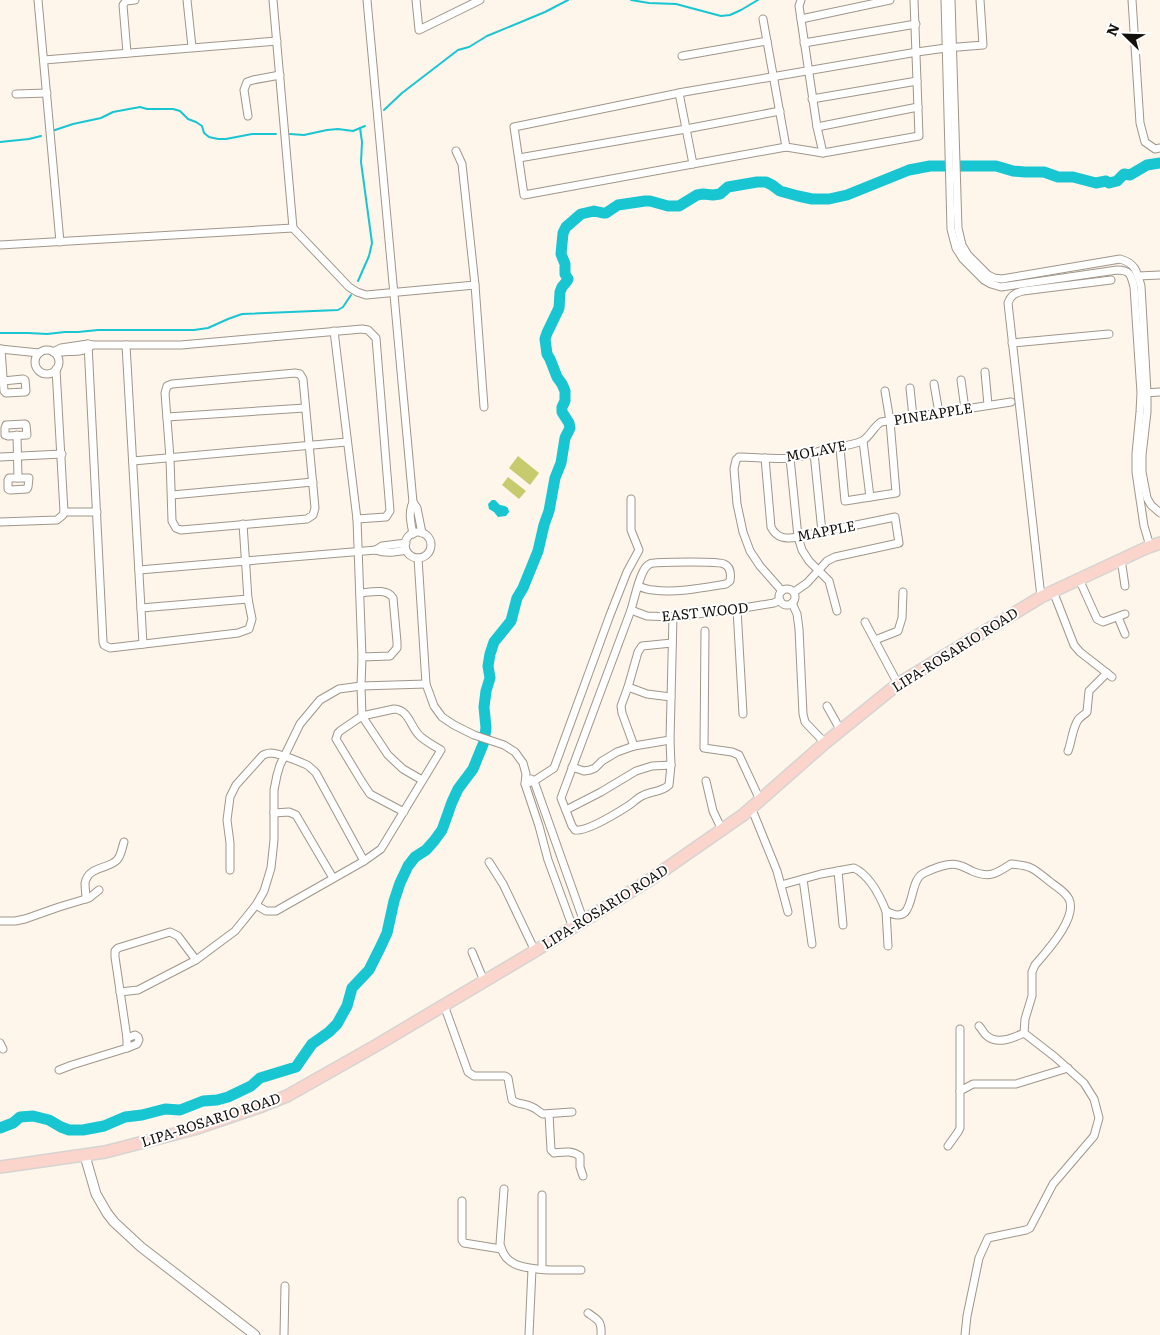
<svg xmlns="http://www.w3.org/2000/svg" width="1160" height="1335" font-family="Literata,serif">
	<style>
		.green { fill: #c7ca6d }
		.water { fill: #18c6d2 }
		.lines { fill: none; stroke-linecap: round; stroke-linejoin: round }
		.stream { stroke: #18c6d2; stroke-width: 2 }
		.river { stroke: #18c6d2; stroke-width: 11 }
		.minor-casing { stroke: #a0968a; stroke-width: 9 }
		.tertiary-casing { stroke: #a0968a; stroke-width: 11 }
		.primary-casing { stroke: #d5d4d3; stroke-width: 14 }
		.minor { stroke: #fff; stroke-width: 7 }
		.tertiary { stroke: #fff; stroke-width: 9 }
		.primary { stroke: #fbd5cc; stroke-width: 11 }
		.labels { text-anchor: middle; stroke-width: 4; stroke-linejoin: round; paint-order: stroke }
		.street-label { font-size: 14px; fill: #130f0b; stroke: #fff }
	</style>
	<rect width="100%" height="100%" fill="#fef5eb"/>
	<!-- green -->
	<g class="green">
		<polygon points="518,456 539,473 530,485 509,468"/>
		<polygon points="508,477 526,491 519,499 502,485"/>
	</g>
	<!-- water -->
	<polygon class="water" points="492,500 495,500 500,505 505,506 508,508 509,512 506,516 498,517 494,512 489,509 488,504"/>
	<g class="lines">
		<!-- stream -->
		<g class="stream">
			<polyline points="631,0 649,3 676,4 721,16 730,15 741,10 758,0"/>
			<polyline points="384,110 402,93 458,50 469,47 487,36 545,12 568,0"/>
			<polyline points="52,131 73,124 101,118 113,112 140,107 147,109 173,109 180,111 188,119 196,122 202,126 204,133 209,137 218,139 226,139 252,134 276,134"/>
			<polyline points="290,134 304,135 327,130 338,129 353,131 365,126"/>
			<polyline points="0,142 29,139 41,136"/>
			<polyline points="358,281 369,256 372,243 361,162 362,142 360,128"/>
			<polyline points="0,333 28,333 47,334 65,332 78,332 98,330 194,330 208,328 228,319 242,314 338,310 343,307 351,295"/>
		</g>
		<!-- river -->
		<polyline class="river" points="0,1128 13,1123 20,1117 33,1116 49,1120 61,1127 69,1130 83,1130 104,1126 125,1117 142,1115 165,1109 180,1110 203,1101 217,1100 228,1097 251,1086 260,1078 296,1067 312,1044 329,1032 337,1024 347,1006 352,988 369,970 380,948 387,933 394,901 400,883 408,866 415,857 426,850 434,841 442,830 452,802 458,789 473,769 484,742 486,728 484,707 486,691 490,678 488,666 490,654 494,642 511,621 517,598 523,588 538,551 544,525 549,511 555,478 561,463 565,438 570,428 569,423 562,412 562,407 565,401 565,391 562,384 557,377 550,359 547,354 545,339 547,333 559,308 560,292 562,287 567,281 568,279 565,274 565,264 561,254 563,233 566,227 581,214 594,211 603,213 606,213 618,205 645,201 650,201 668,206 679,206 697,195 703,194 713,195 720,194 728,187 757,182 766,182 772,185 780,191 798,196 812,199 829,199 847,195 909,170 930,166 996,166 1013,171 1025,172 1044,172 1058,177 1073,177 1096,183 1106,181 1109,183 1117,181 1124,174 1130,175 1147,165 1160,163"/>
		<!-- minor casing -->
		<g class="minor-casing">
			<g id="minor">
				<polyline points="38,0 60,242"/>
				<polyline points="187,0 192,47"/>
				<polyline points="273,0 293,228 349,287 357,292 366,295 475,285"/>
				<path d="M367,0L413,502C408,513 411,523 413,534"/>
				<polyline points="416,0 419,30 480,0"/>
				<polyline points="801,0 799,6 817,127 823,153"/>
				<polyline points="914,0 919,136 823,153 786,147 524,195 514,127 684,92 917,52 946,48 983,45 980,0"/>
				<path d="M945,0L951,229L956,248L963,259L984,280L991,284L1001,287L1117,270C1130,270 1131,275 1134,287L1141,393L1140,412L1136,454V472L1144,526L1150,546"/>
				<path d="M951,0L958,228L962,245L968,255L988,275L994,278L1002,279L1120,259C1135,263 1137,271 1141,286L1147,393V412L1142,455V472L1147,498L1151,505L1160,513"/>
				<polyline points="1132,0 1140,123 1145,142 1155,149 1160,148"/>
				<polyline points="763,19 786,147"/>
				<polyline points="801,19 890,0"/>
				<polyline points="804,43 916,24"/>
				<polyline points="127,53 123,5 126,1 135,0"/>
				<polyline points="682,56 767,41"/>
				<polyline points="44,60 277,41"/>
				<polyline points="679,93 693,164"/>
				<polyline points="16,94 47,93"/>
				<polyline points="812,99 917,81"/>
				<polyline points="248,116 244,90 247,82 253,80 280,75"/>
				<polyline points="817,127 918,107"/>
				<polyline points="456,151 462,164 475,285 484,407"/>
				<polyline points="519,158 686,129 780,111"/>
				<polyline points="0,245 293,228"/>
				<polyline points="1138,276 1160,275"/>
				<polyline points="334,331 357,519 362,657 361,686 362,716 388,755 403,769 422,780"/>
				<polyline points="1012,343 1109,334"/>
				<polyline points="88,344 103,642 104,645 110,648 238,633 249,629 252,619 248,599 243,524"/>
				<polyline points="126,345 143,644"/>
				<polyline points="0,349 39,353"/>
				<polyline points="1,349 4,391 6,393 25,392 26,391 25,380 23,379 3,381"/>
				<circle cx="47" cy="362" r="12"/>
				<polyline points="53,352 61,348 88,344 92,345 181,345 362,329 368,330 376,338 390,511 386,517 357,519"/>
				<path d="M62,352C72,351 84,353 92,345"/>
				<polyline points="985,372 988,405"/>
				<polygon points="295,373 300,374 303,379 315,508 313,515 307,519 181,530 176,528 172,521 170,458 165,393 167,386 172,384"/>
				<polyline points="961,380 965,409"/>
				<polyline points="934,384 939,413"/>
				<polyline points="910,388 913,417"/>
				<polyline points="1144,393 1160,392"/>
				<polyline points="167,417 305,408"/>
				<polygon points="25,424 26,425 27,435 8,436 5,435 5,428 6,425"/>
				<polyline points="17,435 18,478"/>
				<polyline points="863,441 870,497"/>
				<polyline points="840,448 845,501 896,493 890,421 885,391"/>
				<polyline points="814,453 822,532"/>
				<polyline points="0,457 62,454"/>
				<path d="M765,458L771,527C777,539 786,539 798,537L895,517L899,543L835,557L827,561L807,583L794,592"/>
				<polyline points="790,458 798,537 802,550 809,561 829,581 837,611"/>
				<polyline points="133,461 347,442"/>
				<polygon points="9,478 29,478 28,487 27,489 10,490 8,489 8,480"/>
				<polyline points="172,495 313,482"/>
				<polyline points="413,502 417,508 422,533"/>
				<polyline points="64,512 97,512"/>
				<polyline points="0,522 57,520 63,515 64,512 56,369"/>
				<circle cx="418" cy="545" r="13"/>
				<polyline points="376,550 382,546 406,543"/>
				<polyline points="418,558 426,684 434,706 442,717 454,725 474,735 504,745 515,752 523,763 526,774 525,784 539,826 548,860 573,928"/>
				<polyline points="1121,559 1125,586"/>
				<path d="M139,570L376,550C386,554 396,552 406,550"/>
				<polyline points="1079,579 1097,619 1103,622 1125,614"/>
				<path d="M638,586C643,588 648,590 653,590C677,593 702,588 726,584L730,581C731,575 731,567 724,564C718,561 664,562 654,563C651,563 649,564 647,566C640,572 634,600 631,610L561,798L572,826L575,830C587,832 617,813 628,806C633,803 638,797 644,795C652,791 662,792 669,785L671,765L670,740L673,617"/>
				<circle cx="787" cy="597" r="8"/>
				<path d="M782,591L760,566L750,551L743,532L737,504L734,469L736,460L739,457C755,457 773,460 790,458C803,457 815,452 828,449C839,446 851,446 862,441C870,437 873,427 881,422L1011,402"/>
				<polyline points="1053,591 1074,645 1080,652 1112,677"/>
				<path d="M360,593C371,592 387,588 393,598L397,642V648L390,656L362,657"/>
				<path d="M1041,597L1008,303C1011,295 1015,293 1023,291L1111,280"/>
				<polyline points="792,603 797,614 799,629 803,714 805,722 825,743"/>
				<polyline points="141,608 248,599"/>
				<polyline points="737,609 743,714"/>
				<polyline points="631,610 647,616 673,617 737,609 774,603 780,600"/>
				<polyline points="1118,617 1125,634"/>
				<polyline points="865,622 898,684"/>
				<polyline points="705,631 704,748 732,752 739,755 760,800"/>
				<polyline points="875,640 898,631 902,618 903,592"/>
				<polyline points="628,687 647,694 671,697"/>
				<polyline points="827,706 841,731"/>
				<polyline points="634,746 622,713 621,706 628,687 638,652 642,646 672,643"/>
				<path d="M1068,751C1072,741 1072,729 1078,720C1080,717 1084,715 1087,712L1089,691L1107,673"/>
				<polyline points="572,767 584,771 590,770 595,768 602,761 617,752 634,746 670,740"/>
				<polyline points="531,779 534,781 584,922"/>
				<polyline points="706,781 713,811 722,830"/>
				<polyline points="525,784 534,781 554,768 610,615 627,572 639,550 631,530 631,499"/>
				<polyline points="751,807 777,871 788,912"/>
				<polyline points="566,810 601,792 636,771 652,766 671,765"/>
				<polyline points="274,813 289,812 296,815 333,878"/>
				<polyline points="489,862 503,884 535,951"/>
				<path d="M230,870V843L227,820L230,797L236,785L263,755C266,754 267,753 271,753C280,754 298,761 307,765C310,767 313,770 316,773L364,861"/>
				<polyline points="838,871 843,925"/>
				<polyline points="803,879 812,944"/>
				<path d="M781,885L821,874L854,868C869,875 880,896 886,911"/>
				<path d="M86,899C86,894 85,888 85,883C88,866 109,869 117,860C121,856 122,848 124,842"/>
				<path d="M256,905L266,911H276L364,861L381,849L441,750C434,746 427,742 421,737C410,728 410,710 394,709L362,716L340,731L338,733L336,739L362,782L370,794L404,812"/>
				<polyline points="0,921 15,921 25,919 59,907 89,898 99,890"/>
				<path d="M888,946L886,911C918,929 906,881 924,873C933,869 948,862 958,865C963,866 968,869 972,871C990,879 997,873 1011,864C1032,866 1033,868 1049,881C1055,886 1065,891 1069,899C1078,918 1046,952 1035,965L1032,972V996L1025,1019L1024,1033L1055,1057L1084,1083L1094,1099L1099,1118L1094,1136L1053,1184L1030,1228L1026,1230L988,1238L979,1258L967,1316L965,1335"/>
				<polyline points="472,952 484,981"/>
				<polyline points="120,992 138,990 196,960 235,931 256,905 264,891 271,868 274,840 274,790 277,775 280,765 300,724 320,700 339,689 361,686 426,684"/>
				<path d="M444,1005L468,1072L474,1076H505L508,1078L512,1100C518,1105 525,1103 532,1107C537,1109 539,1112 543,1114L572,1112"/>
				<path d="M979,1026C982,1029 984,1034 987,1036C998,1045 1013,1038 1024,1033"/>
				<polyline points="960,1029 960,1091"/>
				<polyline points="0,1043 3,1049"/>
				<polyline points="127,1048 137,1044 139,1040 138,1037 135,1035 127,1038"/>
				<polyline points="59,1070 72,1065 127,1048 127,1038 115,957 115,951 118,948 170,932 178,936 196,960"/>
				<path d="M549,1114L551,1150L554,1153C564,1152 571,1150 580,1156V1167L583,1176"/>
				<polyline points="948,1146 958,1132 960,1128 960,1091 973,1084 1016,1084 1068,1068"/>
				<path d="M504,1189L500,1244C502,1251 504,1257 510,1261C523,1272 564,1270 581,1270"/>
				<polyline points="462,1201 462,1240 464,1243 501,1249"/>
				<polyline points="542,1269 542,1195"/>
				<path d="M588,1313C598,1320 602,1321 601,1335"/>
				<polyline points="284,1335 285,1286"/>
				<polyline points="529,1335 532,1269"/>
			</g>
		</g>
		<!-- tertiary casing -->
		<g class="tertiary-casing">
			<polyline id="tertiary" points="85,1156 96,1194 107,1213 114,1222 141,1247 255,1335"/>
		</g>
		<!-- primary casing -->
		<g class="primary-casing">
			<polyline id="primary" points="0,1167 105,1152 194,1129 262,1106 287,1096 377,1045 535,951 651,879 743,815 825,743 898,684 1041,597 1146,548 1160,543"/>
		</g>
		<!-- minor -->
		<use href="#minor" class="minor"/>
		<!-- tertiary -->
		<use href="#tertiary" class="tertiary"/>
		<!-- primary -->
		<use href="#primary" class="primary"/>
	</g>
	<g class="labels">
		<!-- street labels -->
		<g class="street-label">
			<text transform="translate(933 414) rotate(-9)" y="5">PINEAPPLE</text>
			<text transform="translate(816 451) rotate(-11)" y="5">MOLAVE</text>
			<text transform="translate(826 531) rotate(-11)" y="5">MAPPLE</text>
			<text transform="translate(705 612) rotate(-6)" y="5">EAST WOOD</text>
			<text transform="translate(955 650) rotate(-32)" y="5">LIPA-ROSARIO ROAD</text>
			<text transform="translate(605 907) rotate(-32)" y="5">LIPA-ROSARIO ROAD</text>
			<text transform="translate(211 1120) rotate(-18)" y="5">LIPA-ROSARIO ROAD</text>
		</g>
	</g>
	<!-- north arrow -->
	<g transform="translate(1125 35) rotate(293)" stroke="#ffffff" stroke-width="4" paint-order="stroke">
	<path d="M0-4L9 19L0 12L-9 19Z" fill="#130f0b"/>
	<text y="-8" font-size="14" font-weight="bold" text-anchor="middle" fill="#130f0b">N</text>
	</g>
</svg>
